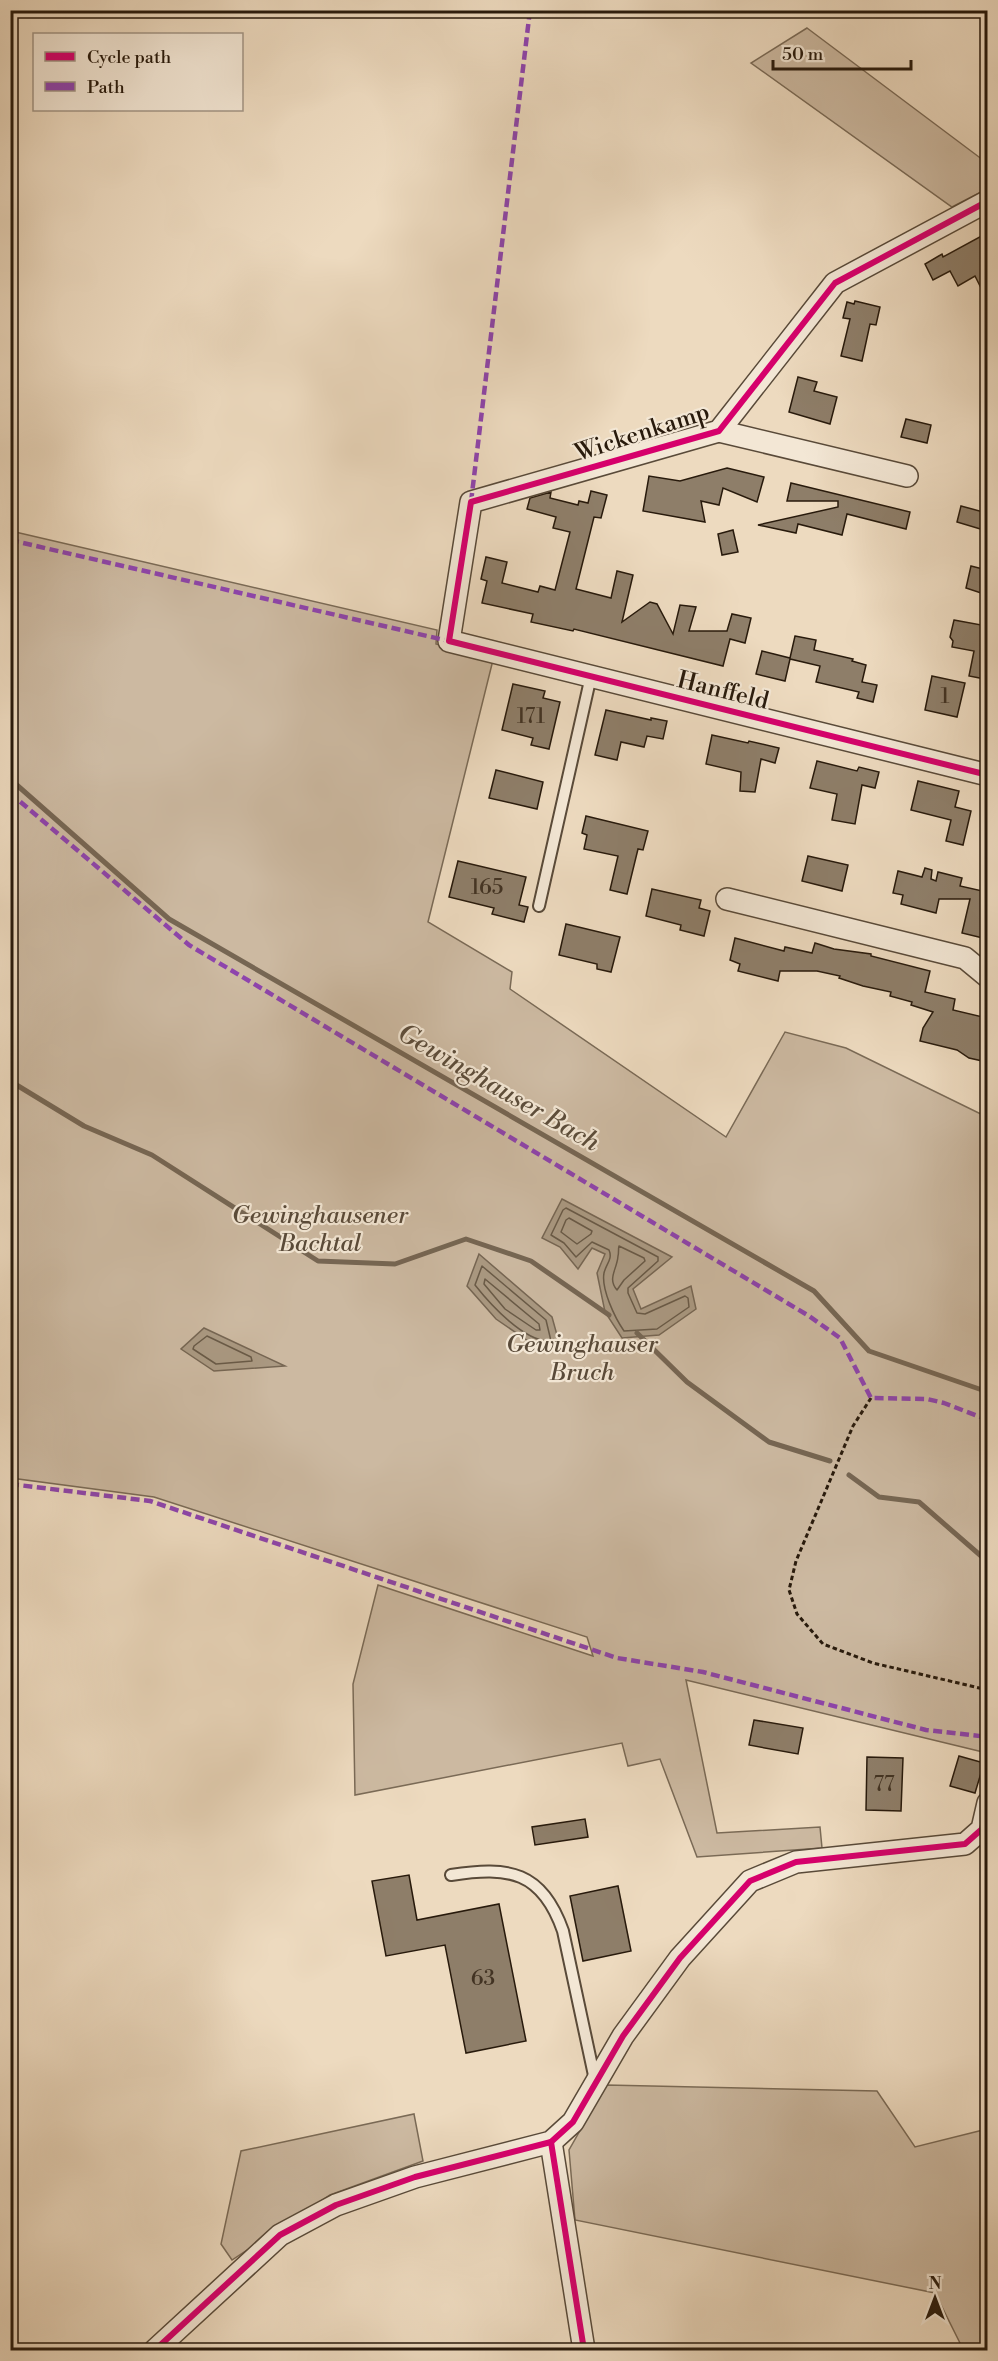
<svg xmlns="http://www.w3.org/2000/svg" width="998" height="2361" font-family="'Libre Bodoni',serif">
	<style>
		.green { fill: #ccb9a1; stroke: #7a6a56; stroke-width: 1.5 }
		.water { fill: #aa9982; stroke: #766653; stroke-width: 1.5 }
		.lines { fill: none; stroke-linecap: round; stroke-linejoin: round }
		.shore { stroke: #695a47; stroke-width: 1.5 }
		.stream { stroke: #766653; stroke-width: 5 }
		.building { fill: #8e7e69; stroke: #281a0c; stroke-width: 1.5 }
		.lane-casing { stroke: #594a39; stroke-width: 14 }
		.street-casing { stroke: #594a39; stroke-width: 24 }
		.path { stroke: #281a0c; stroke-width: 3; stroke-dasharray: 4.5 3; stroke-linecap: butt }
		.lane { stroke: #f3e7d5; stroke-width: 10 }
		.street { stroke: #f3e7d5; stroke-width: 21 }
		.quiet { stroke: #8e44ad; stroke-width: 4.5; stroke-dasharray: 9 4.5; stroke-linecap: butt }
		.cycleway-casing { stroke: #f3e7d5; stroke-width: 10 }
		.cycleway { stroke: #d6006c; stroke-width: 6 }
		.labels { text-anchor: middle; stroke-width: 4.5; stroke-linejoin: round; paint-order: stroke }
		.number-label { font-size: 21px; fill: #423323 }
		.street-label { font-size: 24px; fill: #281a0c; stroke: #f3e7d5 }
		.park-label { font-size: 24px; font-style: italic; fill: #594a39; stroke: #f3e7d5 }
		.water-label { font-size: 26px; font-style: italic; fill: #5c4d3b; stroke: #f3e7d5 }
	</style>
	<rect width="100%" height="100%" fill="#eddabf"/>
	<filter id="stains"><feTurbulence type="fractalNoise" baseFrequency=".00333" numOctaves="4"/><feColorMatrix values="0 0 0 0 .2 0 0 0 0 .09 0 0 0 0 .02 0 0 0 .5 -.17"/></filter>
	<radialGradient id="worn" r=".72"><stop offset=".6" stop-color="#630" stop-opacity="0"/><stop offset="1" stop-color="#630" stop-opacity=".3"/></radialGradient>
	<!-- green -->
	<g class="green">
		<polygon points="807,28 987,163 987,189 952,207 751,63"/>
		<polygon points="11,531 437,630 436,644 493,660 428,922 512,972 510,989 726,1137 785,1032 846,1048 987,1117 987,1753 686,1680 717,1833 820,1827 822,1848 697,1857 660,1759 628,1766 622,1743 355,1795 353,1684 378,1585 593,1656 587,1637 154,1497 11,1478"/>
		<polygon points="606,2085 877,2091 915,2147 987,2129 987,2344 961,2345 935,2293 575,2220 569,2150"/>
		<polygon points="414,2114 423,2161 330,2195 232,2260 221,2244 241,2151"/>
	</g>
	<!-- water -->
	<g class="water">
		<polygon points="562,1199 672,1257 633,1289 641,1309 691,1286 696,1309 659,1335 622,1338 605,1312 597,1273 605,1254 592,1248 578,1269 560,1247 542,1238"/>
		<polygon points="479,1254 552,1317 562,1353 531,1343 496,1319 467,1286"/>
		<polygon points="204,1328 285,1366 214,1371 181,1349"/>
	</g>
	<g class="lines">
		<!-- shore -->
		<g class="shore">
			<path d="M566,1208L658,1257V1261L628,1288V1293L637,1313L645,1314L685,1296L688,1298L689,1307L657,1329L624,1331C615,1318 601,1289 604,1273C606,1264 613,1259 609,1250L592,1242L576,1257L564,1243L551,1235L563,1210Z"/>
			<polygon points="569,1218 592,1231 591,1234 577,1244 561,1232 566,1220"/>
			<path d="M619,1246L644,1258L645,1261L624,1280L617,1290C607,1278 617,1270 618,1256C619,1253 618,1249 619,1246Z"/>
			<path d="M482,1266L546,1320L551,1341C525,1343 490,1304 475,1285Z"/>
			<polygon points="485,1279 539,1324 540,1330 536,1330 505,1309 484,1284"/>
			<polygon points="207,1336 251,1357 252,1361 216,1364 193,1349 194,1346"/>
		</g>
		<!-- stream -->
		<g class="stream">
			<polyline points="10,779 169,919 814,1291 869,1351 988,1392"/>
			<polyline points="10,1081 84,1126 152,1155 318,1261 395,1264 466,1239 531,1261 609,1315"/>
			<polyline points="637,1333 687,1382 769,1442 830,1461"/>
			<polyline points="849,1475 879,1497 919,1502 988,1562"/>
		</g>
	</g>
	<!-- building -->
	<g class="building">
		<polygon points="987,233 987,300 975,276 958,286 950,271 933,280 925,264 942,254 943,257"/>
		<polygon points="855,301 880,307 876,325 870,324 862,361 841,356 850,319 843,318 847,302 854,304"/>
		<polygon points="798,377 817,382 814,391 837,397 830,424 789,412"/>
		<polygon points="906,419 931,425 927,443 901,437"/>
		<polygon points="727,468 764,477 757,502 723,488 719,505 701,501 705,522 643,511 649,476 680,481"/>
		<polygon points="791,483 910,512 906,529 847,514 842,535 798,524 796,533 758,525 838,507 838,501 787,501"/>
		<polygon points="591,491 607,495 601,518 594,517 576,589 611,598 617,571 633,575 622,622 650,602 657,604 673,634 680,605 696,607 689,631 727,631 732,614 751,618 745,643 730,639 723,666 574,629 573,631 531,622 533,614 482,603 487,581 481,579 486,557 507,562 502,583 538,592 540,586 555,590 570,532 553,528 556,517 527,509 530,498 551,492 550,498 578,505 579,501 588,503"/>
		<polygon points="961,506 987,513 987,531 957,522"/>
		<polygon points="733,530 738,552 722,555 718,534"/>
		<polygon points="971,566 987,570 987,595 966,588"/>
		<polygon points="954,620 987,626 984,653 987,654 987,667 985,679 969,676 974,651 952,647 953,641 950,637"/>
		<polygon points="795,636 816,640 814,650 853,659 852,661 866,665 862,682 877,685 873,702 857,698 859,692 816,682 820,666 790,659 785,681 756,674 762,651 790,658"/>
		<polygon points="932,676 965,683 957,717 925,710"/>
		<polygon points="513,684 545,691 543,698 560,702 549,749 531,745 533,738 502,730"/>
		<polygon points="606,710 651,720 651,718 667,721 663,739 647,736 644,747 621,742 617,760 595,755"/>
		<polygon points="712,735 748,743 749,741 779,748 775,763 761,759 755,792 740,791 741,772 706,764"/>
		<polygon points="817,761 857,771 859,767 879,772 875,788 862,785 855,824 832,820 837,794 810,788"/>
		<polygon points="496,770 543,782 537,809 489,798"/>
		<polygon points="918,781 959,791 955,807 971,811 963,845 946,841 951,820 911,810"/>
		<polygon points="586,816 648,831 643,850 638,849 627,894 610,890 618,856 584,849 587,835 582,833"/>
		<polygon points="808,856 848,865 842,891 802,881"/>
		<polygon points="458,861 526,877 519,905 528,907 524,922 492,914 494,908 449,897"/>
		<polygon points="925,868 932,870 931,879 936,881 938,872 962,878 960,886 987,892 987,939 962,933 970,899 939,899 936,913 901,904 903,895 893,893 898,871 922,877"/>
		<polygon points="652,889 701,900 699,908 710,911 704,936 680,930 681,925 646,916"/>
		<polygon points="566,924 620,937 611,972 597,969 597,964 559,955"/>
		<polygon points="735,938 784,951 785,947 812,953 815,943 834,949 871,954 871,956 930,971 925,992 955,999 953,1010 987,1018 984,1044 987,1044 987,1062 969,1058 957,1050 920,1041 923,1028 933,1012 911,1005 912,1002 890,996 891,992 863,986 839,978 840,976 817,971 780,971 778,981 738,971 740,964 730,960"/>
		<polygon points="754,1720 803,1728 798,1754 749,1745"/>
		<polygon points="959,1756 984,1763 975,1793 950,1786"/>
		<polygon points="867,1757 903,1758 901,1811 866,1810"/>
		<polygon points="585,1819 588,1837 535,1845 532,1827"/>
		<polygon points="409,1875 417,1920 499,1904 526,2041 466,2053 445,1945 386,1956 372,1881"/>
		<polygon points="618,1886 631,1951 583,1961 570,1896"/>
	</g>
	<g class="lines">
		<!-- lane casing -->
		<g class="lane-casing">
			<g id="lane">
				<polyline points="539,906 591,676"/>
				<path d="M451,1875C509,1866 542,1871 563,1931L595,2080"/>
			</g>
		</g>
		<!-- street casing -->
		<g class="street-casing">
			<g id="street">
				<polyline points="988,201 835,283 719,431 471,502 449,641 988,775"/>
				<polyline points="719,431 907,476"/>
				<polyline points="727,899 965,958 988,977"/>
				<polyline points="551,2142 584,2350"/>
				<polyline points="155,2350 280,2235 336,2205 415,2177 551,2142 573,2122 623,2036 680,1958 750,1881 796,1862 965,1844 982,1829 988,1803"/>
			</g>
		</g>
		<!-- path -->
		<polyline class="path" points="871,1398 853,1426 796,1561 789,1590 797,1614 823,1644 873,1663 988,1690"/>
		<!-- lane -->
		<use href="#lane" class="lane"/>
		<!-- street -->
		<use href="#street" class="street"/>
		<!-- quiet -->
		<g class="quiet">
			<polyline points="471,502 530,10"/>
			<polyline points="10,540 449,641"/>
			<polyline points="10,793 189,945 809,1316 840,1338 871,1398 927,1399 944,1403 988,1420"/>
			<polyline points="10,1484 150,1501 617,1658 703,1672 926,1730 988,1737"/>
		</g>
		<!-- cycleway casing -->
		<g class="cycleway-casing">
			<g id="cycleway">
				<polyline points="988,201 835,283 719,431 471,502 449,641 988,775"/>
				<polyline points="551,2142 584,2350"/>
				<polyline points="155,2350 280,2235 336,2205 415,2177 551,2142 573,2122 623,2036 680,1958 750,1881 796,1862 965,1844 982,1829 988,1803"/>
			</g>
		</g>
		<!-- cycleway -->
		<use href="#cycleway" class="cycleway"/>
	</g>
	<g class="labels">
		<!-- number labels -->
		<g class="number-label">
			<text x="945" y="703">1</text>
			<text x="531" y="723">171</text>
			<text x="487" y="894">165</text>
			<text x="884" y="1791">77</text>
			<text x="483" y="1985">63</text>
		</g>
		<!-- street labels -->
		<g class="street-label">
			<text transform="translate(642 432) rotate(-18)" y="8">Wickenkamp</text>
			<text transform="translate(723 690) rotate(14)" y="8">Hanffeld</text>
		</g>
		<!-- park labels -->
		<g class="park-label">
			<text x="320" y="1223">Gewinghausener<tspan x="320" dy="28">Bachtal</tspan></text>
			<text x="582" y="1352">Gewinghauser<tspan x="582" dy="28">Bruch</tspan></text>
		</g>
		<!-- water labels -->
		<g class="water-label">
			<text transform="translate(499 1087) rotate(30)" y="9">Gewinghauser Bach</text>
		</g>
	</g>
	<!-- margin -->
	<rect width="998" height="2361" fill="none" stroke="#eddabf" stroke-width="36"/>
	<rect x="12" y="12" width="974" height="2337" fill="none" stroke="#281a0c" stroke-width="3"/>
	<rect x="18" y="18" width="962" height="2325" fill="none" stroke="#281a0c" stroke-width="1.5"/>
	<!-- legend -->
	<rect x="33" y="33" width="210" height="78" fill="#f3e7d5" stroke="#a29585" stroke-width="1.5"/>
	<rect x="45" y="52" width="30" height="9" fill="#d6006c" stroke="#a29585" stroke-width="1.5"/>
	<text x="87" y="63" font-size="18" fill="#281a0c">Cycle path</text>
	<rect x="45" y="82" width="30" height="9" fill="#8e44ad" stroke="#a29585" stroke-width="1.5"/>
	<text x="87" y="93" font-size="18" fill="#281a0c">Path</text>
	<!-- north arrow -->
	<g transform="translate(935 2298)" stroke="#f3e7d5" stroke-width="4.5" paint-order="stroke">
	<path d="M0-4.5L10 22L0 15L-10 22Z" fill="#281a0c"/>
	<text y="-9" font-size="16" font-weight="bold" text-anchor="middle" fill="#281a0c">N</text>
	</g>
	<!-- scale -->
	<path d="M773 60v9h138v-9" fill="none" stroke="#281a0c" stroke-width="3"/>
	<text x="782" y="60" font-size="18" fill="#281a0c" stroke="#f3e7d5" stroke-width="4.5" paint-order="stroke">50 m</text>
	<rect width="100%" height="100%" filter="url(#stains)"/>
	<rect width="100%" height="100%" fill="url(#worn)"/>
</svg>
